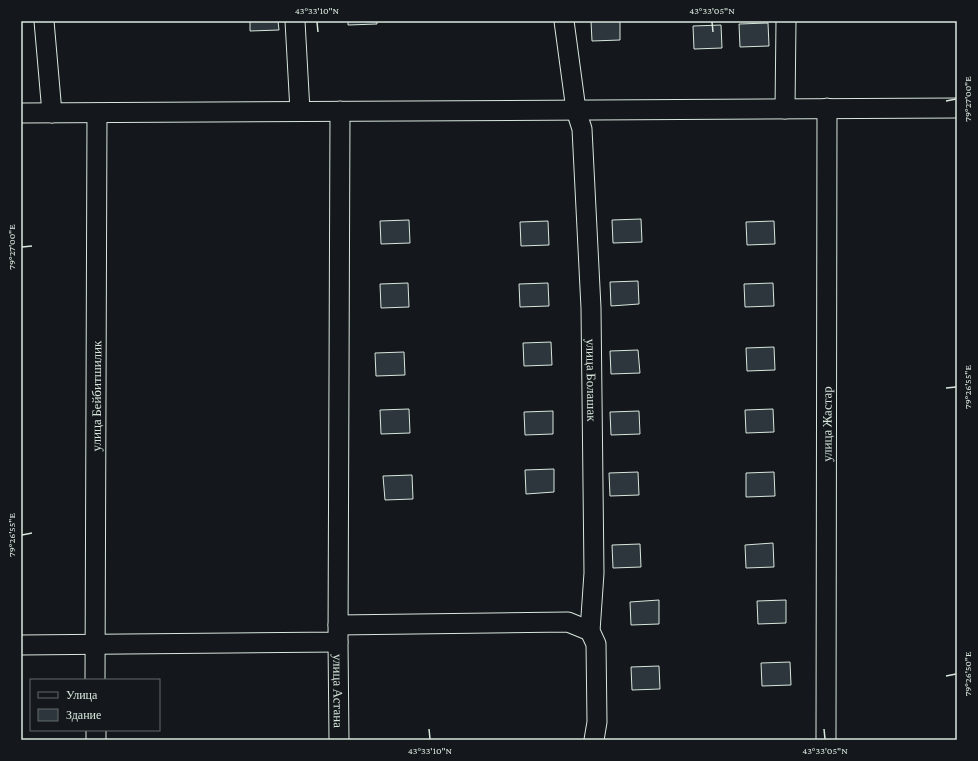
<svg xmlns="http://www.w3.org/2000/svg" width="978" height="761" font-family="'Crimson Pro',serif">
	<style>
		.building { fill: #2c363c; stroke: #d8e6dc }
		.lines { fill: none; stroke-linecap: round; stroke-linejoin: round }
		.minor-casing { stroke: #d8e6dc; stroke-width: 21 }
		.minor { stroke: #14181c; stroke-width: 19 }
		.ticks { fill: none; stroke: #d8e6dc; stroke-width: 1.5 }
		.labels { text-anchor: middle; stroke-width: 3; stroke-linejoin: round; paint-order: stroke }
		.street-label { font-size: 13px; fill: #d8e6dc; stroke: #14181c }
		.neatline { fill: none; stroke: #d8e6dc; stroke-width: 1.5 }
		.ticks-label { font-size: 10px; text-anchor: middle; fill: #d8e6dc }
	</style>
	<rect width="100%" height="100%" fill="#14181c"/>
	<!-- building -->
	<g class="building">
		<polygon points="250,21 278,21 279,30 250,31"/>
		<polygon points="348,21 377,21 377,24 348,25"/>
		<polygon points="591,21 620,21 620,40 592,41"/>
		<polygon points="768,23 769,46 740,47 739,24"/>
		<polygon points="721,25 722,48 694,49 693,26"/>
		<polygon points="641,219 642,242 613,243 612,220"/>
		<polygon points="409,220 410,243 381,244 380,221"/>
		<polygon points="548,221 549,245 521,246 520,222"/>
		<polygon points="774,221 775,244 747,245 746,222"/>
		<polygon points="638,281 639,304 611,306 610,282"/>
		<polygon points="408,283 409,307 381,308 380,284"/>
		<polygon points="548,283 549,306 520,307 519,284"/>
		<polygon points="773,283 774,306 745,307 744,284"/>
		<polygon points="551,342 552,365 524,366 523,343"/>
		<polygon points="774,347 775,370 747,371 746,348"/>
		<polygon points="638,350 640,373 611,374 610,351"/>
		<polygon points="404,352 405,375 376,376 375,353"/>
		<polygon points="409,409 410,433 381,434 380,410"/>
		<polygon points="773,409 774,432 746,433 745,410"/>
		<polygon points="553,411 553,434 525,435 524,412"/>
		<polygon points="639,411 640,434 611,435 610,412"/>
		<polygon points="554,469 554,492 526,494 525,470"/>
		<polygon points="638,472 639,495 610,496 609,473"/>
		<polygon points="774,472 775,496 746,497 746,473"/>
		<polygon points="412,475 413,499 385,500 383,476"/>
		<polygon points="773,543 774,567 746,568 745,545"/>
		<polygon points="640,544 641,567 613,568 612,545"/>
		<polygon points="659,600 659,624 631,625 630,602"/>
		<polygon points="786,600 786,623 758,624 757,601"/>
		<polygon points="790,662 791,685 762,686 761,663"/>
		<polygon points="659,666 660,689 632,690 631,667"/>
	</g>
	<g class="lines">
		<!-- minor casing -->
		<g class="minor-casing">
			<g id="minor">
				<polyline points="44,21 52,113"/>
				<polyline points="295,21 300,111"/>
				<path id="s1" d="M564,21L576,110L582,129L591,308L594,573L590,631L596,644L597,722L594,740"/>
				<polyline points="785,109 786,21"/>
				<polyline points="21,113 957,108"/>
				<polyline points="338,625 568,622 590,631"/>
				<path id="s2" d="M338,642L339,740"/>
				<polyline points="21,645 338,642 340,111"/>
				<path id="s3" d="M95,680L97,113"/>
				<polyline points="96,730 96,740"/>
				<path id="s4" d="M826,740L827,108"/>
			</g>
		</g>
		<!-- minor -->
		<use href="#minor" class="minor"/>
	</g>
	<!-- ticks -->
	<path class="ticks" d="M317,22L318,32M712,22L713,32M946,101L956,99M22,247L32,246M946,388L956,387M22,535L32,533M946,676L956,674M429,729L430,739M824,729L825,739"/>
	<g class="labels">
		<!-- street labels -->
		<g class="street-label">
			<text dy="5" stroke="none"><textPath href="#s1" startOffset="361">улица Болашак</textPath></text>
			<text dy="5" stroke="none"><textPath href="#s3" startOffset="284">улица Бейбитшилик</textPath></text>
			<text dy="5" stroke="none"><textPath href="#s4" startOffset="316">улица Жастар</textPath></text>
			<text dy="5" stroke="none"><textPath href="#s2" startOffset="49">улица Астана</textPath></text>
		</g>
	</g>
	<!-- border -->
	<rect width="978" height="761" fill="none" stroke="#14181c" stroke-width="44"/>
	<!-- legend -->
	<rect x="30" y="679" width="130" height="52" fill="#14181c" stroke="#626a69"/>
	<rect x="38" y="692" width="20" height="6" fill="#14181c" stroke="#626a69"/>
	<text x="66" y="699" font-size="12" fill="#d8e6dc">Улица</text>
	<rect x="38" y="709" width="20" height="12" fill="#2c363c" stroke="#626a69"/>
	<text x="66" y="719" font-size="12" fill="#d8e6dc">Здание</text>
	<rect x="22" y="22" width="934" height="717" class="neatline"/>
	<g class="ticks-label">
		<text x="317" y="14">43°33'10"N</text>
		<text x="712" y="14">43°33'05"N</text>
		<text transform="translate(967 99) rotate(-90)" y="4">79°27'00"E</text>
		<text transform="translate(11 247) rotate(-90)" y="4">79°27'00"E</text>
		<text transform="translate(967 387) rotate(-90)" y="4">79°26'55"E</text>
		<text transform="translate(11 535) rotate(-90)" y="4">79°26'55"E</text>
		<text transform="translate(967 674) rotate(-90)" y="4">79°26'50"E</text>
		<text x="430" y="754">43°33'10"N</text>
		<text x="825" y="754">43°33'05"N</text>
	</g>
</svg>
